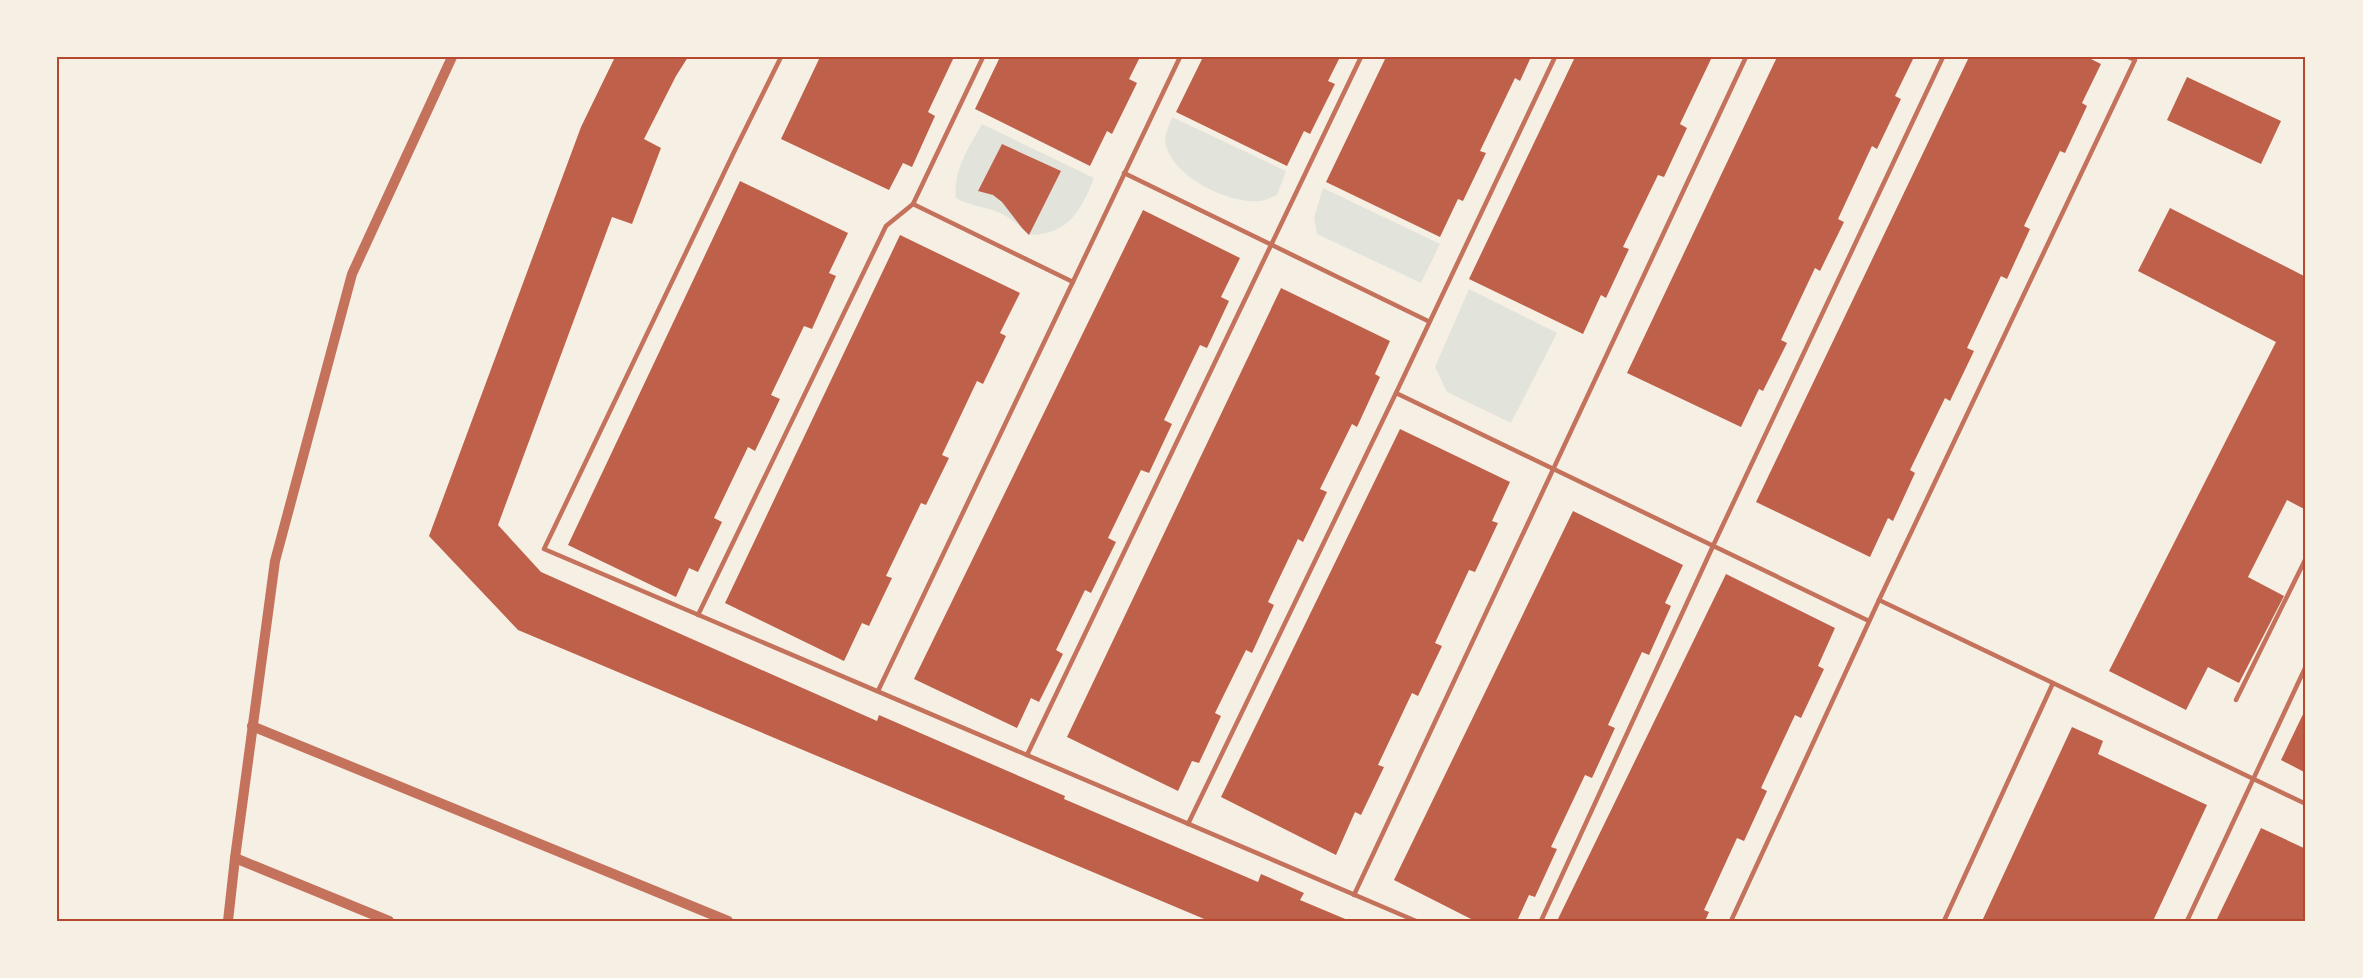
<svg xmlns="http://www.w3.org/2000/svg" width="2363" height="978" font-family="Overpass,sans-serif">
	<style>
		.green { fill: #e2e4dc }
		.building { fill: #bf614a }
		.lines { fill: none; stroke-linecap: round; stroke-linejoin: round }
		.service { stroke: #c5725c; stroke-width: 4.5 }
		.tertiary { stroke: #c5725c; stroke-width: 10 }
		.neatline { fill: none; stroke: #b5482f; stroke-width: 2 }
	</style>
	<rect width="100%" height="100%" fill="#f6efe4"/>
	<!-- green -->
	<g class="green">
		<path d="M1172,117L1286,171L1277,195C1271,197 1265,201 1259,201C1228,204 1168,175 1165,140C1165,133 1170,124 1172,117Z"/>
		<path d="M982,124L1094,178C1081,210 1069,235 1029,235C1020,226 1010,217 998,212C983,206 969,206 956,198C953,170 969,147 982,124Z"/>
		<polygon points="1323,188 1440,244 1421,283 1317,234 1314,218"/>
		<polygon points="1469,289 1557,333 1511,423 1447,392 1435,367"/>
	</g>
	<!-- building -->
	<g class="building">
		<polygon points="615,57 688,57 676,76 644,139 661,148 632,224 612,217 498,525 541,572 877,721 879,715 1065,796 1064,799 1258,882 1261,874 1304,893 1300,900 1350,921 1209,921 518,630 429,536 581,127"/>
		<polygon points="820,57 954,57 928,112 935,116 912,167 903,163 889,190 781,139"/>
		<polygon points="1000,57 1140,57 1129,79 1137,83 1112,134 1107,131 1090,166 975,109"/>
		<polygon points="1203,57 1340,57 1328,81 1335,84 1310,134 1304,131 1287,166 1176,112"/>
		<polygon points="1386,57 1531,57 1520,81 1515,78 1480,151 1486,153 1463,201 1458,199 1440,237 1326,182"/>
		<polygon points="1575,57 1712,57 1680,124 1687,128 1664,177 1658,175 1623,247 1629,249 1606,298 1601,295 1583,334 1469,279"/>
		<polygon points="1777,57 1914,57 1895,96 1901,99 1877,149 1872,146 1838,219 1844,222 1820,271 1815,268 1781,340 1787,343 1763,391 1759,389 1741,427 1627,373"/>
		<polygon points="1969,57 2087,57 2101,64 2082,103 2087,106 2065,153 2060,151 2024,226 2030,229 2007,279 2001,276 1967,348 1974,351 1950,401 1945,398 1910,470 1915,473 1893,521 1888,518 1870,557 1756,502"/>
		<polygon points="2187,77 2281,121 2261,164 2167,120"/>
		<polygon points="1002,144 1061,171 1029,235 1022,228 1002,202 993,195 978,191"/>
		<polygon points="740,181 848,233 829,273 836,276 812,329 804,326 771,395 780,399 755,451 748,447 714,518 722,522 698,572 689,568 676,597 568,545"/>
		<polygon points="2170,208 2306,277 2306,510 2287,500 2248,577 2284,596 2239,683 2208,667 2186,710 2109,671 2276,342 2138,271"/>
		<polygon points="1143,210 1240,258 1221,297 1229,301 1207,348 1200,345 1164,420 1172,424 1149,473 1141,470 1108,538 1116,542 1091,593 1085,590 1056,650 1063,654 1039,702 1031,698 1017,728 914,679"/>
		<polygon points="900,235 1020,293 1000,333 1006,336 983,384 977,381 942,455 949,458 926,505 921,503 886,576 892,578 869,626 862,623 844,661 725,603"/>
		<polygon points="1281,288 1390,341 1375,374 1380,377 1357,427 1352,424 1320,489 1327,492 1303,542 1298,539 1268,602 1274,605 1252,653 1246,650 1215,713 1221,716 1199,763 1192,761 1178,791 1067,737"/>
		<polygon points="1400,429 1510,482 1492,521 1498,523 1475,572 1469,570 1435,643 1442,646 1418,696 1412,693 1378,765 1384,767 1361,815 1355,812 1336,855 1221,797"/>
		<polygon points="1573,511 1683,565 1665,603 1671,606 1649,655 1642,652 1608,725 1615,728 1592,778 1585,775 1551,847 1557,849 1535,897 1529,895 1517,921 1475,921 1394,880"/>
		<polygon points="1726,574 1835,628 1818,666 1824,669 1801,718 1795,715 1761,788 1767,791 1744,841 1737,838 1704,910 1709,912 1705,921 1557,921"/>
		<polygon points="2306,708 2306,773 2281,760"/>
		<polygon points="2072,727 2103,741 2098,754 2207,805 2153,921 1982,921"/>
		<polygon points="2261,828 2306,849 2306,921 2216,921"/>
	</g>
	<g class="lines">
		<!-- service -->
		<g class="service">
			<polyline points="781,57 734,152 544,549 1416,921"/>
			<polyline points="1124,173 1428,321"/>
			<polyline points="913,204 1073,282"/>
			<polyline points="1396,393 1869,621"/>
			<polyline points="1879,600 2053,683"/>
			<polyline points="698,615 886,226 913,204 983,57"/>
			<polyline points="878,691 1180,57"/>
			<polyline points="2236,700 2306,558"/>
			<polyline points="1027,755 1361,57"/>
			<polyline points="1188,824 1396,393 1555,57"/>
			<polyline points="1354,895 1746,57"/>
			<polyline points="1541,921 1713,546 1943,57"/>
			<polyline points="1731,921 1879,600 2135,60 2128,57"/>
			<polyline points="1944,921 2053,683 2306,804"/>
			<polyline points="2187,921 2306,666"/>
		</g>
		<!-- tertiary -->
		<g class="tertiary">
			<polyline points="252,726 728,921"/>
			<polyline points="235,858 389,921"/>
			<polyline points="228,921 235,858 275,561 352,274 452,57"/>
		</g>
	</g>
	<!-- border -->
	<rect width="2363" height="978" fill="none" stroke="#f6efe4" stroke-width="117"/>
	<rect x="58" y="58" width="2246" height="862" class="neatline"/>
</svg>
